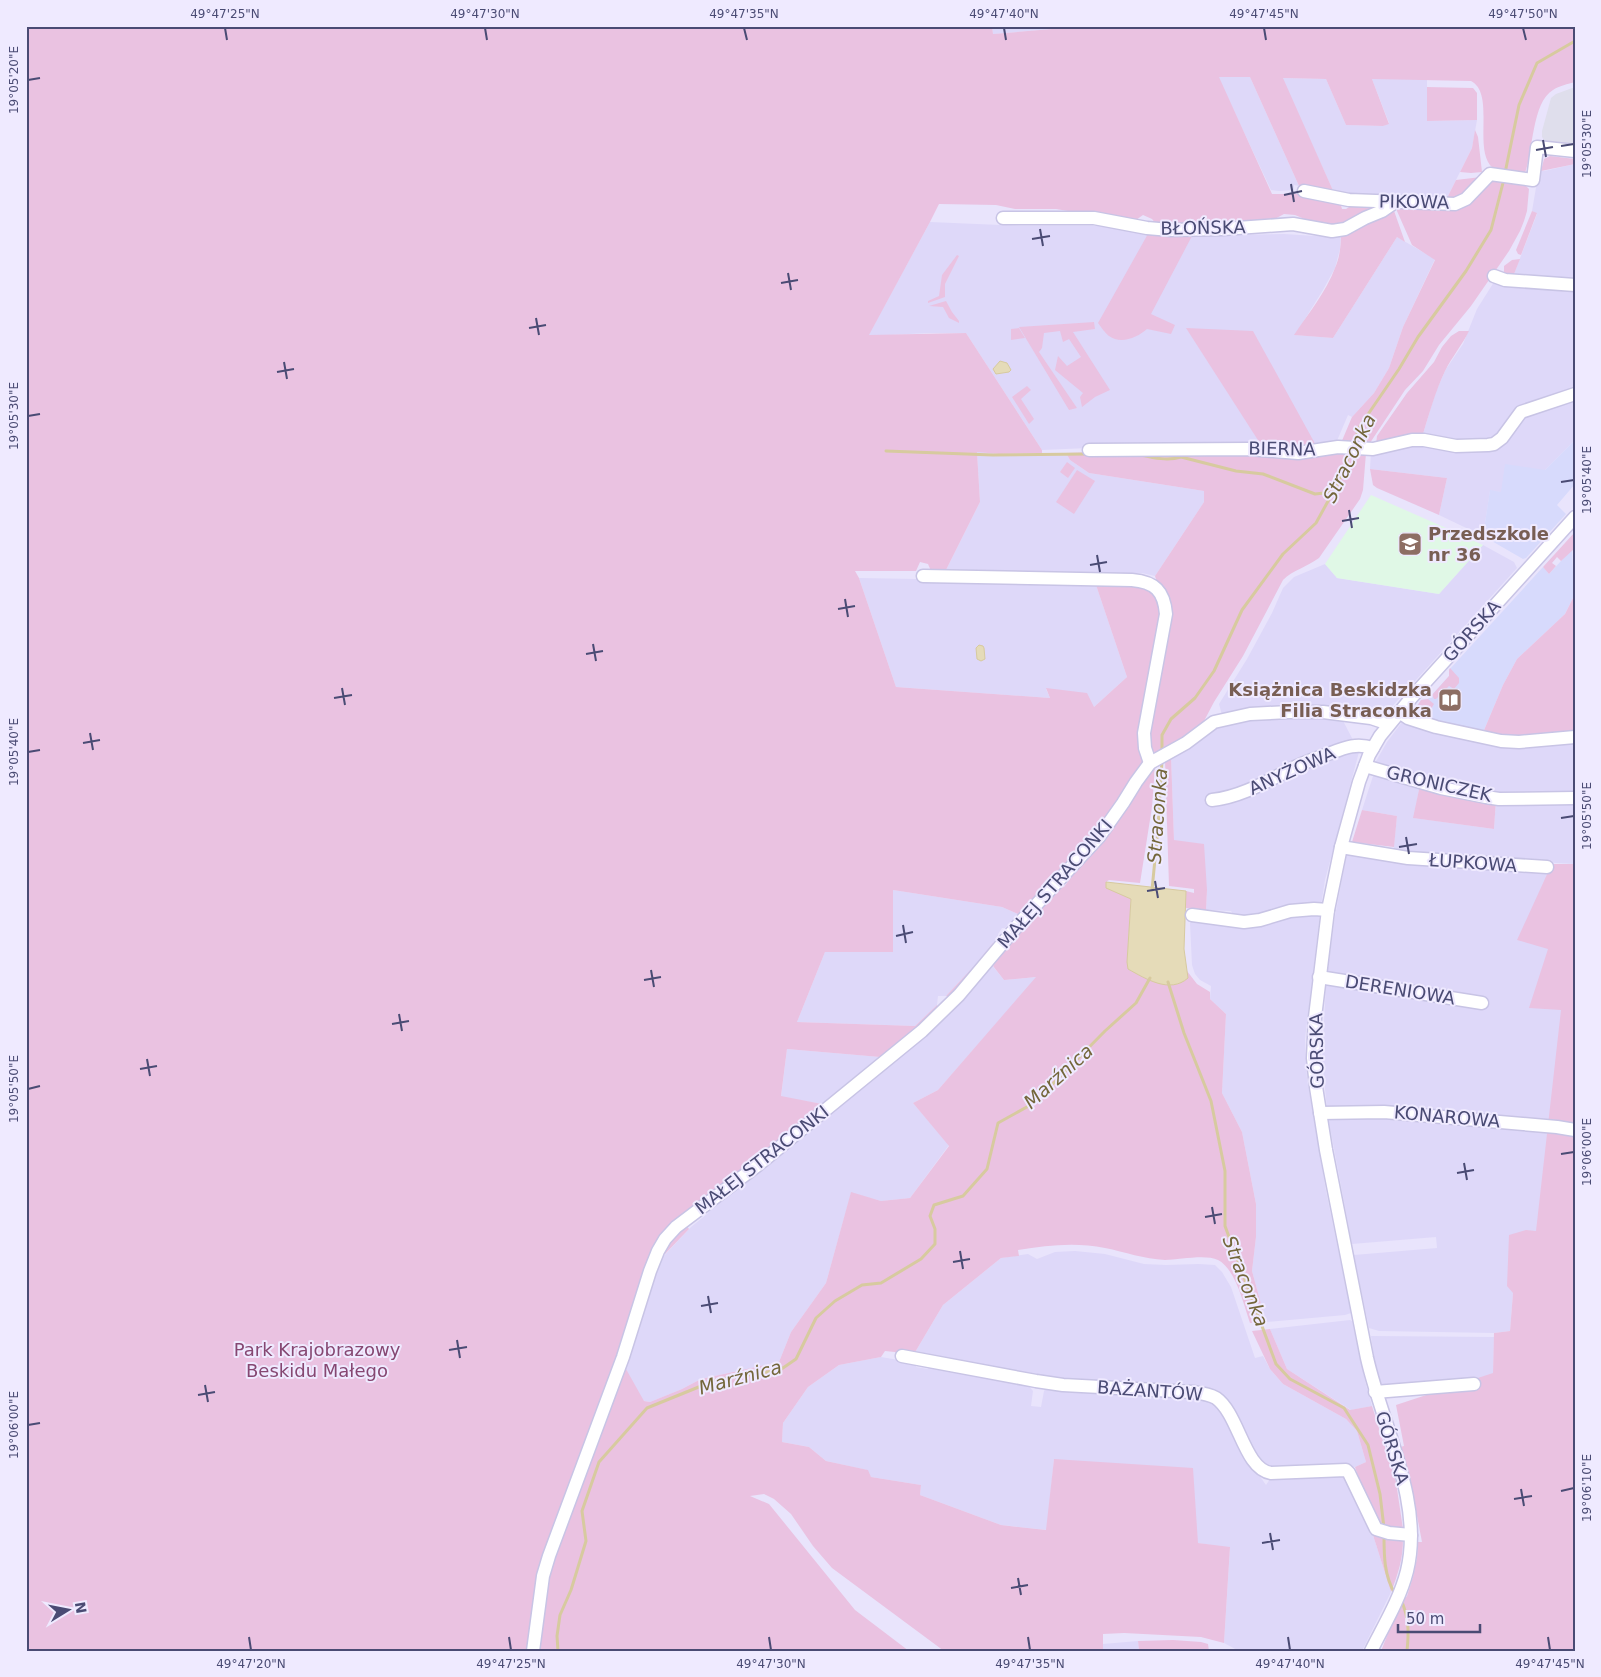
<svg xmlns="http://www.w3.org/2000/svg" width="1601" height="1677" font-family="'DejaVu Sans',sans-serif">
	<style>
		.residential { fill: #ded8f9 }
		.commercial { fill: #d7dafc }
		.industrial { fill: #dfdeec }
		.education { fill: #e0f8e6 }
		.green { fill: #eac2e1 }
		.water { fill: #e5dbb8; stroke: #d7ca9f }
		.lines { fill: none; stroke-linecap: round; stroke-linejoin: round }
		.stream { stroke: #d7ca9f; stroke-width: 3 }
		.minor-casing { stroke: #c8c4e5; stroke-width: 15 }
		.minor { stroke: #fff; stroke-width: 12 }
		.ticks { fill: none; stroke: #4a4b74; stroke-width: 2 }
		.labels { text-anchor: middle; stroke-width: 4; stroke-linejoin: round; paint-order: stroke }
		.street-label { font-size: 18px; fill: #4a4b74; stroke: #efeaff }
		.education-label { font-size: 18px; font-weight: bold; fill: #785e54; stroke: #efeaff; text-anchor: start }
		.park-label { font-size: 18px; fill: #864772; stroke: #efeaff }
		.water-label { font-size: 19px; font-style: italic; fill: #73663a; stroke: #efeaff }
		.neatline { fill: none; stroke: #4a4b74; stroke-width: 2 }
		.ticks-label { font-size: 12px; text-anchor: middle; fill: #4a4b74 }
	</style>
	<rect width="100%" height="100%" fill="#e9e4fc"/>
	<!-- residential -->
	<g class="residential">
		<polygon points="992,26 1088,26 993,34"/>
		<polygon points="1218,77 1250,77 1299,186 1294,185 1294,190 1279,191 1271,190"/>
		<polygon points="1282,78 1326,79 1346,125 1383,126 1389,123 1372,79 1427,79 1427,121 1477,120 1472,148 1445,202 1335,195"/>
		<polygon points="1575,164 1575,284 1512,279 1537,214 1532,211 1539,170 1544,171"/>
		<polygon points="930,222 1021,226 1111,226 1217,235 1284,234 1332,237 1333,234 1341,233 1340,249 1335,268 1323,290 1295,335 1333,338 1397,237 1435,259 1403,327 1389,368 1374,393 1352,417 1348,415 1336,443 1263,448 1089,448 1042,450 966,333 929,333 868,336"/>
		<polygon points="1494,282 1575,288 1575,392 1526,407 1501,437 1487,443 1422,437 1436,391 1446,369 1463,344 1477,309"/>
		<polygon points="1575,396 1575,440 1545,470 1501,492 1490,491 1483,536 1439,515 1447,478 1370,469 1371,452 1402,443 1489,447 1519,418"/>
		<polygon points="977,451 999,454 1066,453 1070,460 1089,473 1204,491 1204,502 1155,576 1142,573 1106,573 1094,575 945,572 980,502"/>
		<polygon points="1483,545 1514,562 1517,568 1389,710 1368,715 1222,715 1219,704 1247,659 1272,613 1283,588 1294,577 1325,564 1337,578 1439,594"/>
		<polygon points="859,578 1095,582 1127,677 1094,707 1046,689 1050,698 896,687"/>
		<polygon points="1341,717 1353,740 1210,805 1353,748 1359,752 1325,880 1321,906 1236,919 1231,911 1206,910 1207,890 1174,840 1171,756 1216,726 1250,718"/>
		<polygon points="1402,722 1575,740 1575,796 1486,795 1375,763 1387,742"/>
		<polygon points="1374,773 1420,785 1414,818 1494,829 1496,800 1575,800 1575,864 1393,854 1397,816 1362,810"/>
		<polygon points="1347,853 1549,870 1548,949 1571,1010 1575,1128 1327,1108 1322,1060 1326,984 1335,916"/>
		<polygon points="893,890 1002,907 1018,914 1005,928 1002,928 998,934 998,937 976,964 946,996 938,996 937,1005 915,1026 797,1022 825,952"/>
		<polygon points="1320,913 1305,1039 1307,1079 1326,1191 1351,1313 1345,1315 1266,1322 1252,1271 1256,1237 1256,1204 1242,1132 1222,1093 1226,1014 1210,999 1211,986 1200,980 1195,974 1192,965 1190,923 1194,919 1266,921"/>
		<polygon points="991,964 1004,980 1037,977 938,1090 913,1103 949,1145 910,1198 881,1201 851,1193 826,1283 791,1332 779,1362 701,1379 682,1389 650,1402 616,1395 660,1260 691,1227 707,1214 714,1205"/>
		<polygon points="787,1049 880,1057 822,1104 781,1097"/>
		<polygon points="1356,1115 1557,1128 1571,1161 1513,1293 1510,1331 1494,1333 1379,1331 1369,1328 1354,1255 1437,1248 1436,1237 1352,1244 1328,1117"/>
		<polygon points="1075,1251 1105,1254 1144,1264 1166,1265 1199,1264 1215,1265 1222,1272 1231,1287 1255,1358 1263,1356 1270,1369 1283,1384 1346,1419 1357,1431 1366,1462 1355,1467 1308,1470 1270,1469 1262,1465 1222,1399 1086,1384 914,1354 943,1305 1001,1258 1028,1254 1037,1259 1055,1252"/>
		<polygon points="1350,1320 1352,1321 1365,1381 1372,1406 1351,1410 1287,1369 1270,1329"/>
		<polygon points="1371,1336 1494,1337 1493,1378 1381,1386 1374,1359"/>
		<polygon points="881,1357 916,1363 916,1367 928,1369 929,1366 1027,1384 1033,1391 1031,1406 1041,1407 1044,1391 1048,1386 1191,1394 1217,1402 1254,1468 1266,1485 1272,1476 1341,1473 1367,1522 1370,1534 1373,1535 1391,1592 1362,1651 1239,1651 1224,1643 1230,1548 1198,1543 1054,1459 1047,1530 1001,1525 920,1495 921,1485 871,1477 867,1470 826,1461 809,1447 782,1442 783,1423 808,1387 839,1365"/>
		<polygon points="1138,1641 1139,1651 1103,1651 1103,1644"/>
	</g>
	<!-- commercial -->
	<g class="commercial">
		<polygon points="1575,440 1575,484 1557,505 1566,514 1526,558 1523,559 1483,536 1490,490 1501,492 1505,464 1545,470"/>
		<polygon points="1572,549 1574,596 1565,614 1517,659 1503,685 1482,735 1418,717 1421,710 1416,707 1421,700 1428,699 1449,676 1449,670 1543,567 1549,574"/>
	</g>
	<!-- industrial -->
	<polygon class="industrial" points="1575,87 1575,146 1546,142 1542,137 1542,131 1551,98 1556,94"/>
	<!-- education -->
	<polygon class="education" points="1371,495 1446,528 1483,545 1439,594 1337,578 1325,564"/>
	<!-- green -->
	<g class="green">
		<path d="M26,26H992L993,34L1088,26H1575V82C1568,84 1559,86 1553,90C1532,102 1533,152 1525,173L1493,168C1472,151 1496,94 1471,81L1372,79L1389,124L1383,126L1346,125L1326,79L1283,78L1335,195L1299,186L1250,77H1219L1272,194H1300L1340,202L1342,209H1346L1351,206L1384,204L1342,227L1314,223L1295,215L1284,214L1271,221L1157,225L1152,219L1143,215L1133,222L1056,209H1015L996,205L939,204L930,222L869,335L966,333L1042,450V453L999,454L977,452L980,502L945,572L931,571L928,564L920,562L916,571H855L859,578L896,687L1050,698L1046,688L1087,693L1094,707L1127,677L1095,582L1147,585L1163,606L1142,762L1113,811L1067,866L1062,867L1018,914L1002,907L893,890V952H825L797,1022L915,1026L937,1005L939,1011L846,1085L880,1057L787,1049L781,1096L822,1104L826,1107L674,1224L617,1353L644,1401L650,1402L682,1389L701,1379L779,1362L791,1332L826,1283L851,1192L881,1201L910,1198L949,1146L913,1103L938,1090L1036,977L1004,980L993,966L1011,941L1059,888L1064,887L1069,880L1068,877L1155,766L1152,807L1140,883L1109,880L1106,882L1131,899L1127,962L1188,978L1187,971L1197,984L1210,992V999L1226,1014L1222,1093L1242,1132L1256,1204V1237L1252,1271L1266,1322L1250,1323C1244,1306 1236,1269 1218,1260C1205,1254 1179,1260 1165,1260C1144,1259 1125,1252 1105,1248C1076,1242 1048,1245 1018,1250L1019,1256L1001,1258L943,1305L914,1354L885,1351L881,1357L839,1365L808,1387L783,1423L782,1442L809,1447L826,1461L868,1470L871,1477L921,1485L920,1495L1001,1525L1046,1530L1054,1459L1193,1468L1198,1543L1230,1547L1224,1643L1201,1637L1124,1633L1103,1634V1651H944L832,1568L813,1546L791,1514L774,1499L764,1494L750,1496L769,1504L855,1610L909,1651H26Z"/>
		<polygon points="1427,87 1473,88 1477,93 1477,120 1427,121"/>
		<polygon points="1475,130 1478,137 1482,172 1471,173 1460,172 1472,148"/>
		<polygon points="1550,156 1575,159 1575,164 1541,171 1544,159"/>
		<polygon points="1481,177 1465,197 1445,202 1456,180"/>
		<polygon points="1492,180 1525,185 1529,189 1527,211 1524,221 1520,231 1509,251 1471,306 1439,345 1423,371 1405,390 1368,446 1341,443 1352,417 1374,393 1389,368 1403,327 1435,260 1412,245 1397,211 1397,208 1447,207"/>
		<path d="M1393,208L1405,242L1397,237L1333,338L1294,335C1308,314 1326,292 1335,268C1340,257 1341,245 1341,233Z"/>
		<polygon points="1532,211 1537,213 1521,255 1518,254 1516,250"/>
		<path d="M1149,232L1217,235L1192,236L1151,314L1175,325L1171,334L1147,329C1138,337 1121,345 1109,336C1105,333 1101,327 1098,323Z"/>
		<polygon points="957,255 959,256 945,284 945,297 928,303 928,301 939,296 942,275"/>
		<polygon points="1520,259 1512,279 1504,275 1504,266 1512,260"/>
		<polygon points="946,301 952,312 959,321 959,323 949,318 943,307 929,306"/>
		<polygon points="1094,322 1095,329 1073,332 1110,390 1095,397 1082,407 1080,397 1083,393 1055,370 1058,356 1067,366 1081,357 1069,339 1063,342 1060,331 1044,333 1042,348 1039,352 1077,408 1069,410 1019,327"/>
		<polygon points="1019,328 1025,338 1011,340 1011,329"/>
		<polygon points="1186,328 1253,331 1318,449 1263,448"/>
		<path d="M1459,331H1469C1462,345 1452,357 1445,371C1435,392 1429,415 1422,437L1376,444L1377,436L1407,393L1434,362L1442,347L1451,336Z"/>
		<polygon points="1027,386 1031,390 1021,399 1034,419 1029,424 1012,397"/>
		<path d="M1132,451L1325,452L1366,453L1363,490L1360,499L1319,558C1307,567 1293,570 1283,580L1243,656L1214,702L1204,721L1188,736L1158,754C1151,751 1150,747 1148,739L1169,621L1155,576L1204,502V491L1089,473L1070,460L1066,453Z"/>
		<polygon points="1067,462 1075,468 1068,478 1060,472"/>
		<polygon points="1370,469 1447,478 1439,515 1377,488 1373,485"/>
		<polygon points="1077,470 1095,481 1074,514 1056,502"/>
		<polygon points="1575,532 1575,548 1561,561 1557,557 1552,563 1556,566 1549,574 1543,567"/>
		<polygon points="1574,596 1575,736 1545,738 1482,735 1503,685 1517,659 1565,614"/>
		<polygon points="1450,668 1459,678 1459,683 1454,689 1449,686 1436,699 1434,699 1432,695 1449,676 1449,670"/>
		<polygon points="1428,699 1434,704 1431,709 1418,705 1421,700"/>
		<polygon points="1171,756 1174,840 1204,844 1207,890 1206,910 1186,908 1186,891 1194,893 1194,889 1169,886 1165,760"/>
		<polygon points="1420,785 1496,800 1494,829 1413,818"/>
		<polygon points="1362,810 1397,816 1394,847 1352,842"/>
		<polygon points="1550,864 1575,864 1575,1651 1381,1651 1399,1606 1407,1596 1413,1577 1417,1558 1418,1542 1422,1542 1410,1479 1400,1447 1404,1446 1396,1405 1493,1373 1494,1333 1510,1331 1513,1293 1507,1286 1509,1235 1526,1230 1536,1231 1561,1010 1529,1008 1548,949 1517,940 1549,870"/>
		<polygon points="993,943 996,946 950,997 946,996 976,964"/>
		<polygon points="685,1224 689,1229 665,1254 663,1251"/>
		<polygon points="1270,1329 1287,1369 1350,1410 1372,1406 1396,1482 1403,1529 1379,1528 1367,1504 1355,1467 1366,1462 1357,1431 1346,1419 1283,1384 1270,1369 1252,1331"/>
		<path d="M1379,1533L1403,1539C1403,1559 1398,1574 1391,1592L1373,1535Z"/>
		<polygon points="1173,1640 1201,1642 1208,1644 1209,1651 1139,1651 1138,1641"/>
	</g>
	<!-- water -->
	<g class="water">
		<polygon points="1000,361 1007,363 1011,370 1009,372 996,374 993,369"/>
		<polygon points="979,645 983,646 984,648 985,659 981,661 977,659 976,648"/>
		<path d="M1106,882L1186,891L1184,949L1188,978C1170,994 1146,979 1128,969L1127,962L1131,899L1106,888Z"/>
	</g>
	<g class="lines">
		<!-- stream -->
		<g class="stream">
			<polyline points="1505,173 1519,105 1537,63 1575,41"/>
			<polyline points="1353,445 1360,426 1399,369 1418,337 1466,271 1491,230 1504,179"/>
			<polyline points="886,451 993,455 1087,454"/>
			<path d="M1141,455C1154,458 1168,461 1181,457L1236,471L1263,474L1315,494L1333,492"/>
			<polyline points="1162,753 1162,735 1171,719 1195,698 1214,671 1242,610 1283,554 1316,523 1338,483 1351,451"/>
			<polyline points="1152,890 1158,828 1162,760"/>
			<polyline points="1168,982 1184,1033 1211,1101 1225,1171 1225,1226 1276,1364 1290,1379 1344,1408 1368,1445 1380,1494 1384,1528"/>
			<path d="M1384,1535C1384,1556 1384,1575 1395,1594"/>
			<path d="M1401,1600C1409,1617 1409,1632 1407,1651"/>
			<polyline points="558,1651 557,1636 560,1615 571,1590 586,1541 582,1511 599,1462 647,1408 716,1380 780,1370 796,1359 816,1318 835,1301 862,1285 881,1283 921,1259 935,1244 935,1229 930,1216 934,1205 963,1196 987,1169 998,1123 1034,1103 1105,1031 1136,1003 1150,978"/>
		</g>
		<!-- minor casing -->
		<g class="minor-casing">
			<g id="minor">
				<polyline points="1304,191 1349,200 1455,204 1466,199 1490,174 1533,180 1537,147 1575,151"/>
				<polyline points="1003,218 1094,218 1147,228 1170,230 1223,229 1293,224 1332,231 1345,229 1365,218 1382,211 1395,202"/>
				<polyline points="1494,276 1505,280 1575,285"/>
				<polyline points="1089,450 1248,449 1298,453 1338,447 1373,449 1412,440 1424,440 1456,446 1488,445 1494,444 1502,438 1521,412 1575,394"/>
				<path d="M923,576L1132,580C1155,582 1164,591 1166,614L1144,733L1145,748L1150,763"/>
				<polyline points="1399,712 1408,718 1436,727 1501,741 1519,742 1575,737"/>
				<polyline points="1365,766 1441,788 1486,797 1499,799 1575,798"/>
				<path d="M1212,800C1242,797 1269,780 1295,767C1307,761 1319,757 1331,753C1346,747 1357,743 1373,748"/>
				<polyline points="1341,847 1408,858 1547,867"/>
				<polyline points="1192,915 1244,922 1260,920 1290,911 1314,909 1328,910"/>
				<polyline points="1319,977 1482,1003"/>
				<polyline points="1320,1113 1384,1112 1557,1127 1575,1130"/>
				<path d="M902,1356L1036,1381L1063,1385L1193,1392C1201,1393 1209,1394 1216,1398C1239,1414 1244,1469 1271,1473L1346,1470L1349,1473L1376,1529L1389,1533L1411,1535"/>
				<polyline points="1375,1392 1474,1384"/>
				<polyline points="533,1651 543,1576 549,1556 623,1357 650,1271 658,1251 665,1239 676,1227 758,1165 922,1031 959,995 1023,919 1099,837 1123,803 1136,782 1150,763 1186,743 1214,722 1250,714 1289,712 1323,712 1371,718 1389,724"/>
				<path d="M1371,1651C1384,1625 1400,1599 1407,1571C1424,1502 1382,1425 1367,1358L1326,1150L1316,1087L1313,1058L1315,1017L1328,910L1341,847L1359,782L1369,755L1380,736L1412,697L1575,517"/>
			</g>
		</g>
		<!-- minor -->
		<use href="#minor" class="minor"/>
	</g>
	<!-- ticks -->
	<path class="ticks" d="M225,28L227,40M485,28L487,40M744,28L747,40M1004,28L1006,40M1264,28L1266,40M1523,28L1526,40M28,80L40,78M1543,140L1546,157M1561,146L1574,144M1536,150L1553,147M1291,184L1294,202M1284,195L1302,191M1040,229L1043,246M1032,239L1050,236M788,273L791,290M781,283L798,280M536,318L539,335M529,328L546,325M284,362L287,379M277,372L294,369M28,416L40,414M1561,482L1574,480M1349,510L1352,528M1342,521L1359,518M1097,555L1100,572M1090,565L1107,562M845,599L848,617M838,609L855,606M593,644L596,661M586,654L603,651M342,688L345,705M334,698L352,695M90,733L93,750M83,743L100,740M28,752L40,750M1561,818L1574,816M1406,837L1409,854M1399,847L1417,844M1155,881L1158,898M1147,891L1165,888M903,925L906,943M896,936L913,932M651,970L654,987M644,980L661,977M399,1014L402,1031M392,1024L409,1021M147,1059L150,1076M140,1069L157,1066M28,1089L40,1086M1561,1154L1574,1152M1464,1163L1467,1180M1457,1173L1474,1170M1212,1207L1215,1224M1205,1217L1222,1214M960,1251L963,1269M953,1262L970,1259M708,1296L711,1313M701,1306L718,1303M457,1340L460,1358M449,1350L467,1347M205,1385L208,1402M198,1395L215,1392M28,1425L40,1423M1521,1489L1524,1506M1561,1491L1574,1488M1514,1499L1532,1496M1270,1533L1273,1550M1262,1543L1280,1540M1018,1578L1021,1595M1011,1588L1028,1585M249,1637L251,1650M509,1637L511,1650M769,1637L771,1650M1028,1637L1030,1650M1288,1637L1290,1650M1548,1637L1550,1650"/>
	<!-- icons -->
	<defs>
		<g id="school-square" transform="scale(1.25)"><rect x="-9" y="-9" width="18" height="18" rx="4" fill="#8d6e63" stroke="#efeaff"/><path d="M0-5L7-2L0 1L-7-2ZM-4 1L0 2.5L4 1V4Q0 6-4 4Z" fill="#fff"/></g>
		<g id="library-square" transform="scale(1.25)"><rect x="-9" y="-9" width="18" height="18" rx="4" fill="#8d6e63" stroke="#efeaff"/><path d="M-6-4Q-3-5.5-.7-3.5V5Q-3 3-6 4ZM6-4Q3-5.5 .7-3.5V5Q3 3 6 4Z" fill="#fff"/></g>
	</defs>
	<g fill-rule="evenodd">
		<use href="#school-square" x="1410" y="544"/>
		<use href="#library-square" x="1450" y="700"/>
	</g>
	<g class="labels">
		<!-- street labels -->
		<g class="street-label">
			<text transform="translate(1414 202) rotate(1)" y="6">PIKOWA</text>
			<text transform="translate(1203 228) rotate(-1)" y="6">BŁOŃSKA</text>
			<text transform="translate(1282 449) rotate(1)" y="6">BIERNA</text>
			<text transform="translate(1472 631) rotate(-48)" y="6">GÓRSKA</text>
			<text transform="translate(1292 771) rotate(-24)" y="6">ANYŻOWA</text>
			<text transform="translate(1439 784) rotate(13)" y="6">GRONICZEK</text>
			<text transform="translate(1473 863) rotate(4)" y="6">ŁUPKOWA</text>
			<text transform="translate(1055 884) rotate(-49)" y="6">MAŁEJ STRACONKI</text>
			<text transform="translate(1400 990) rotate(9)" y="6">DERENIOWA</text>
			<text transform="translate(1317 1051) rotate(-91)" y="6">GÓRSKA</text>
			<text transform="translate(1447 1117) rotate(5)" y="6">KONAROWA</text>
			<text transform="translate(762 1160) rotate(-38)" y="6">MAŁEJ STRACONKI</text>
			<text transform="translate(1150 1391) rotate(4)" y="6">BAŻANTÓW</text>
			<text transform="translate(1392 1448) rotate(73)" y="6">GÓRSKA</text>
		</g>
		<!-- education labels -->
		<g class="education-label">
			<text x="1428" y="540">Przedszkole<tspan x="1428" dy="21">nr 36</tspan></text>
			<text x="1432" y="696" text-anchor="end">Książnica Beskidzka<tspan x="1432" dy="21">Filia Straconka</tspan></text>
		</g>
		<!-- park labels -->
		<g class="park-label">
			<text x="317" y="1356">Park Krajobrazowy<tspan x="317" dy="21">Beskidu Małego</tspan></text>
		</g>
		<!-- water labels -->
		<g class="water-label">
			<text transform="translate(1349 458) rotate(-64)" y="7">Straconka</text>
			<text transform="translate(1157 816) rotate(-86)" y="7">Straconka</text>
			<text transform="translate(1058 1076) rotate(-42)" y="7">Marźnica</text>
			<text transform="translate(1246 1281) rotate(69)" y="7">Straconka</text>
			<text transform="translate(740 1377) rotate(-15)" y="7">Marźnica</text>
		</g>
	</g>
	<!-- border -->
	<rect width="1601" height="1677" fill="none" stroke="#efeaff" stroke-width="55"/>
	<!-- north arrow -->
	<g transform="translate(68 1610) rotate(80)" stroke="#efeaff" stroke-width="4" paint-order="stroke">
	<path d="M0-4L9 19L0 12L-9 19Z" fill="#4a4b74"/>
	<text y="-8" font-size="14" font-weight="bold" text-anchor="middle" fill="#4a4b74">N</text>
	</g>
	<!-- scale -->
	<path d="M1398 1624v8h82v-8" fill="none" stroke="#4a4b74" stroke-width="2.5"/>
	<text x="1406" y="1624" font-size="15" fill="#4a4b74" stroke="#efeaff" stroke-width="4" paint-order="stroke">50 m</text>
	<rect x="28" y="28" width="1546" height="1622" class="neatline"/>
	<g class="ticks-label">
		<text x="225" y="18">49°47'25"N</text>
		<text x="485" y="18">49°47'30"N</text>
		<text x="744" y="18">49°47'35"N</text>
		<text x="1004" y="18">49°47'40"N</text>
		<text x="1264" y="18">49°47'45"N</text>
		<text x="1523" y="18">49°47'50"N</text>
		<text transform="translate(14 80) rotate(-90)" y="4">19°05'20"E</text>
		<text transform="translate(1587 144) rotate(-90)" y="4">19°05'30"E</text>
		<text transform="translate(14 416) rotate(-90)" y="4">19°05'30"E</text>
		<text transform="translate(1587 480) rotate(-90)" y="4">19°05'40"E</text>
		<text transform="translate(14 752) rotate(-90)" y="4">19°05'40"E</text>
		<text transform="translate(1587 816) rotate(-90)" y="4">19°05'50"E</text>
		<text transform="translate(14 1089) rotate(-90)" y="4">19°05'50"E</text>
		<text transform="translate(1587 1152) rotate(-90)" y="4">19°06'00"E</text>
		<text transform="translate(14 1425) rotate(-90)" y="4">19°06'00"E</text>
		<text transform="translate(1587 1488) rotate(-90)" y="4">19°06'10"E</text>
		<text x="251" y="1668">49°47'20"N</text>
		<text x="511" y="1668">49°47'25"N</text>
		<text x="771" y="1668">49°47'30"N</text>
		<text x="1030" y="1668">49°47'35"N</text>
		<text x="1290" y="1668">49°47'40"N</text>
		<text x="1550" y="1668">49°47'45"N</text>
	</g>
</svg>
